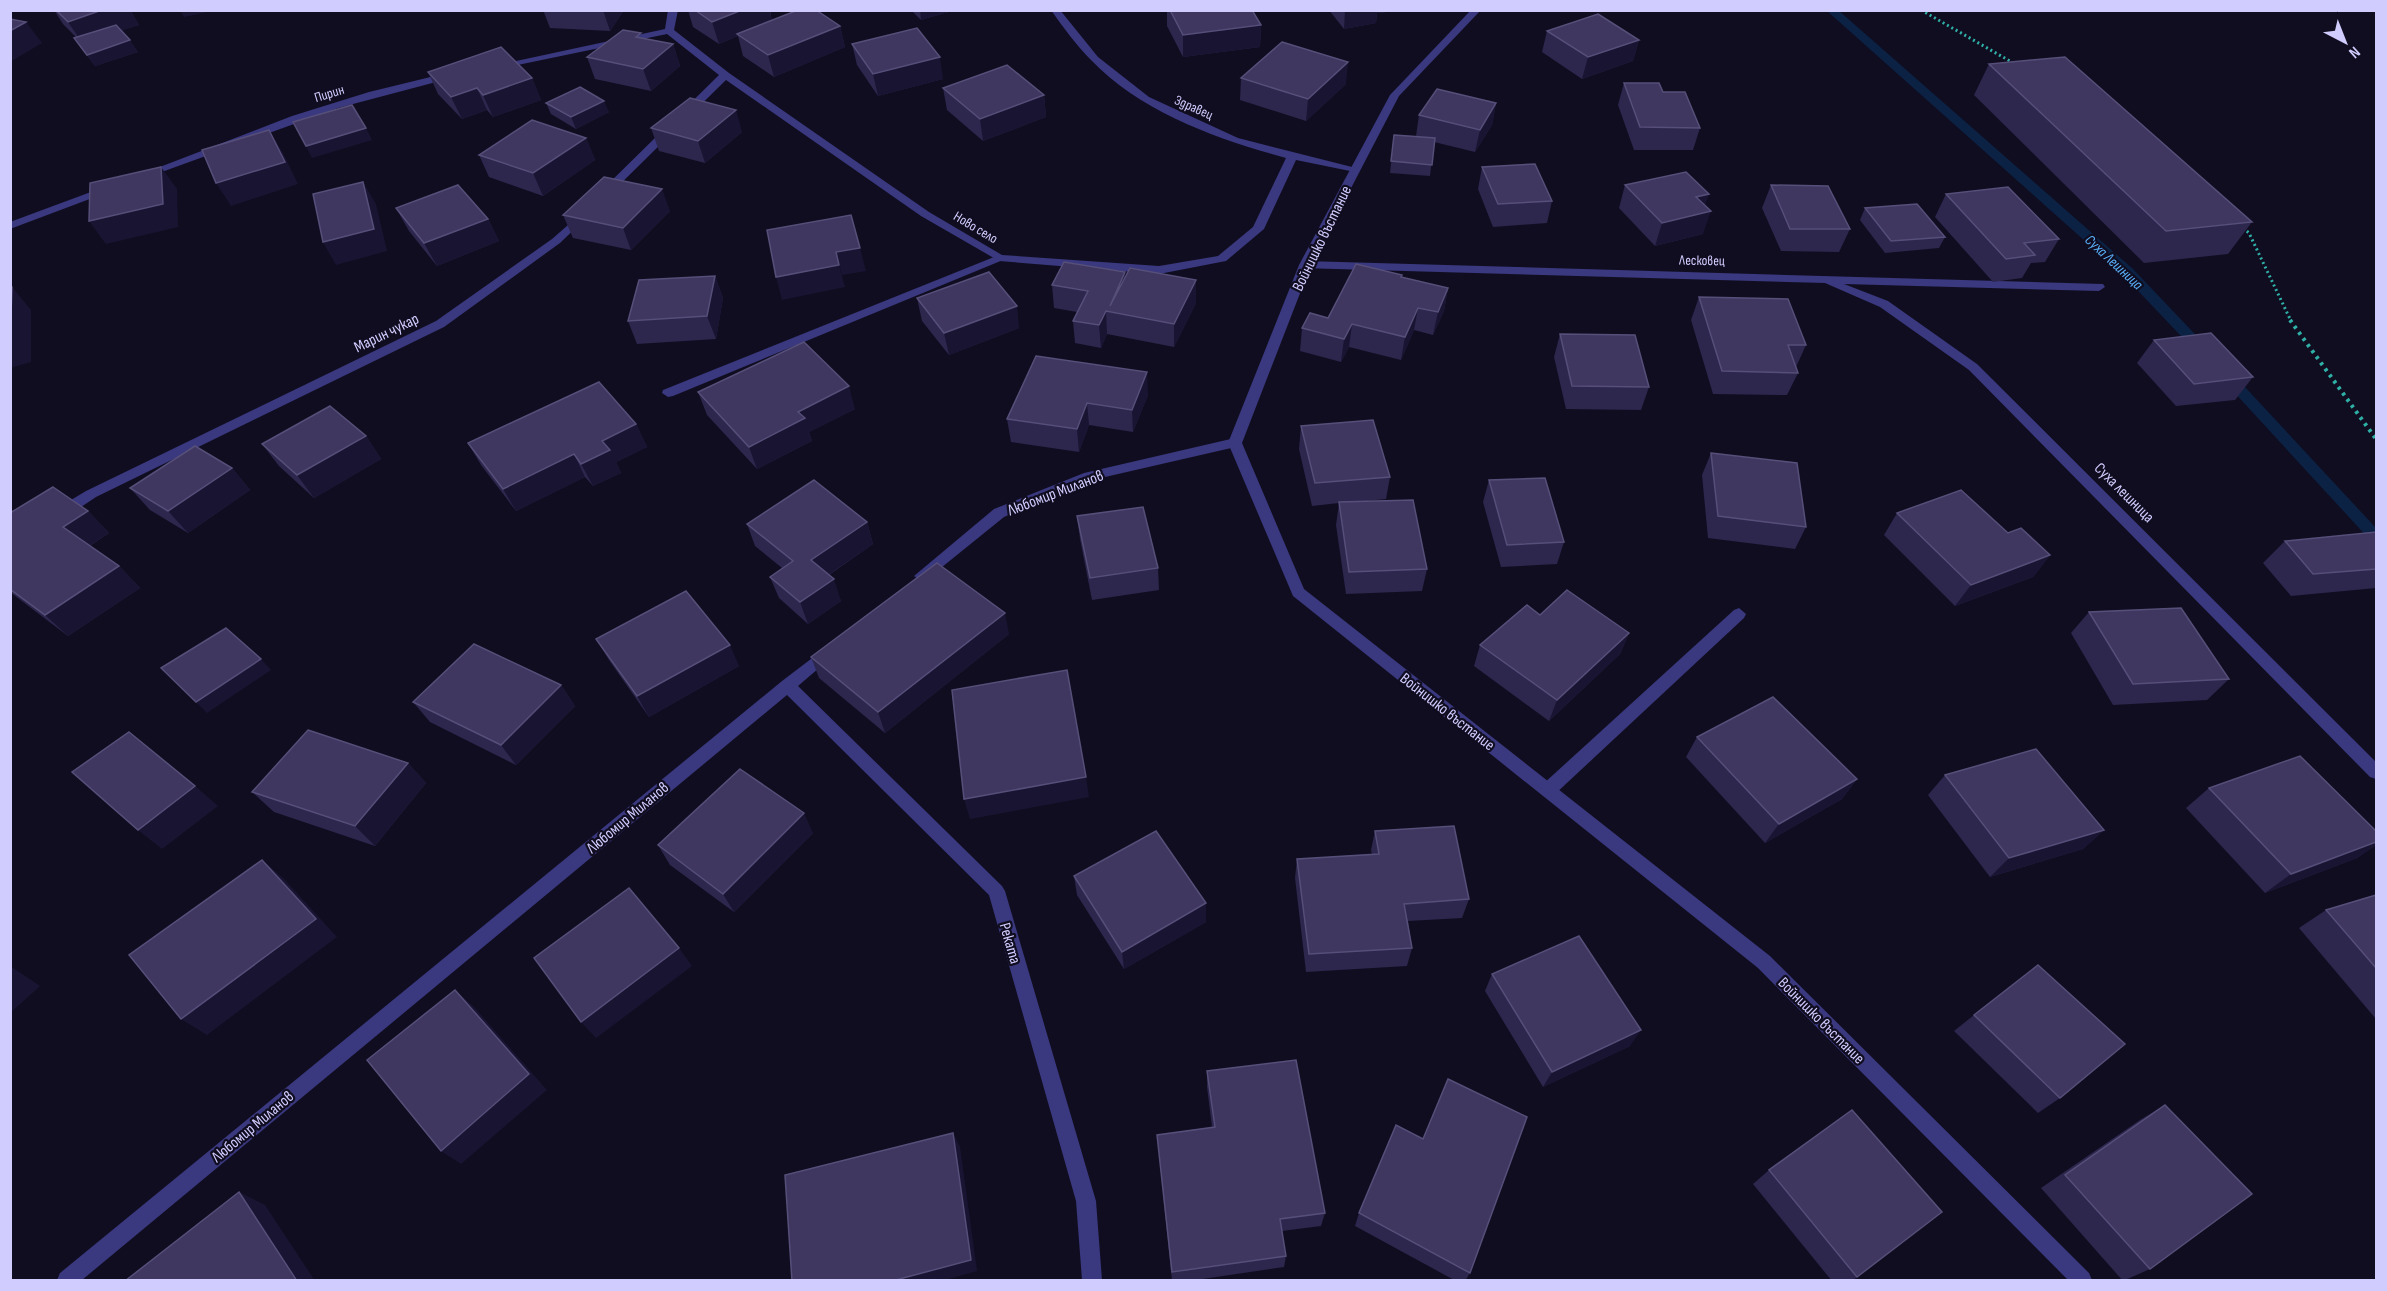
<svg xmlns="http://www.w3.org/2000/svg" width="2387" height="1291" font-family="'Sofia Sans Condensed',sans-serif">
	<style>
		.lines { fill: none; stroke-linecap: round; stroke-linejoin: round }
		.stream { fill: #0c2244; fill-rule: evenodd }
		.path-far1 { stroke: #2fb0a7; stroke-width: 3; stroke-dasharray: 2 3; stroke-linecap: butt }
		.path { stroke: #2fb0a7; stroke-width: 4; stroke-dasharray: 3 4.5; stroke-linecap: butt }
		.service { fill: #3a387e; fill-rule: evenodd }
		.minor { fill: #3a387e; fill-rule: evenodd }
		.tertiary { fill: #3a387e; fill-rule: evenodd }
		.wall { fill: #2d264d }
		.shaded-wall { fill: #1a1433 }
		.building { fill: #3f3760; stroke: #564f79; stroke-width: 1.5 }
		.labels { text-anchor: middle; stroke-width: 4.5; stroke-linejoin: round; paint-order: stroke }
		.far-street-label { font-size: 14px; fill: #d1ccfe; stroke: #100d20 }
		.far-water-label { font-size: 15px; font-style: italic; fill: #5bb3fd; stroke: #100d20 }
		.street-label { font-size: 16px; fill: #d1ccfe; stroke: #100d20 }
	</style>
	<rect width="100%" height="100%" fill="#100d20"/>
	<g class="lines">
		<!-- stream -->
		<g class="stream">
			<polygon points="1826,10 1838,10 2133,269 2209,349 2209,355 2199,355 2123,275"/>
			<polygon points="2226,370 2231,372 2376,528 2376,543 2371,541 2221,378 2219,375"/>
		</g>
		<!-- path-far1 -->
		<g class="path-far1">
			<polyline points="1921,10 2015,64"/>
			<polyline points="2243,228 2249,233 2291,321"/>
		</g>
		<!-- path -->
		<polyline class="path" points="2290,320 2376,439"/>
		<!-- service -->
		<g class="service">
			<polygon points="999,255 1005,258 1003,260 673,396 668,397 662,393 663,390"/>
			<polygon points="1739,608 1746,614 1744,618 1554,795 1548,797 1542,795 1540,790 1542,785 1734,610"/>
		</g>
		<!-- minor -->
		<g class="minor">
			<path d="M668,10H678L674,30L729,73L929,212L1002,255L1159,266L1218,256L1253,227L1286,158C1217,139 1142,113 1091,60C1076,45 1063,27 1051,10H1060L1098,57L1149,97L1238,138L1360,169L1355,172L1296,160L1264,229L1226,261L1159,274L999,261L921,216L726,80L608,196H600V192L719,75L667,34L498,69L493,66L665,29Z"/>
			<polygon points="451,72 456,75 455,77 338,108 148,177 139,175 292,116 369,92"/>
			<polygon points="107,186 111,187 111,191 10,229 10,222"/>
			<polygon points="583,212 589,215 587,217 560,243 444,327 96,497 66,517 56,517 54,513 56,509 86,491 436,321 552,239"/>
			<polygon points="1305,261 2103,284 2105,287 2099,291 1844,284 1888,301 1977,364 2376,762 2376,779 2370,777 1969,370 1880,307 1825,283 1301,268 1301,262"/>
			<polygon points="1235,438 1240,440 1242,443 1240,446 1092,480 1004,517 926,580 921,581 914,576 994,509 1084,473"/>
			<polygon points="828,646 833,648 836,652 833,656 798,686 1002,886 1005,891 1096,1201 1102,1280 1082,1280 1076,1201 989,895 787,695 82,1280 57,1280 60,1273 782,681"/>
		</g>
		<!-- tertiary -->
		<polygon class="tertiary" points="1471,10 1481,10 1399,96 1311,265 1242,443 1304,589 1770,956 2089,1273 2092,1280 2068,1280 1758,968 1293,596 1228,443 1299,265 1390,95"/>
	</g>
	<!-- wall -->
	<g class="wall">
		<polygon points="54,10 130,10 139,25 122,30 138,52 95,66 74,38 76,37 63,24"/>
		<polygon points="543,10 624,10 610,31 550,28"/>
		<polygon points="688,10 770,10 772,21 840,26 845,47 774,77 743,56 738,36 719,44 693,27"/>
		<polygon points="911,10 955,10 921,20"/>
		<polygon points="1167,10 1252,10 1261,25 1260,47 1183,57 1167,26"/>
		<polygon points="1329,10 1388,10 1387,12 1377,13 1376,23 1344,29"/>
		<polygon points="1547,31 1639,40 1633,61 1582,79 1542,52"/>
		<polygon points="643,38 673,44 680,66 651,91 595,79 587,57"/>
		<polygon points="852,44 943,79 878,96 857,65"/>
		<polygon points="1989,64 2252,222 2228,254 2144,263 1974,95"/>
		<polygon points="428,72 532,78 541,100 493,117 487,110 462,119 438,94"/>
		<polygon points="1241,78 1346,84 1306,121 1240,100"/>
		<polygon points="1624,83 1663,92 1700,128 1693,150 1634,150 1618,105"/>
		<polygon points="943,88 1044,95 1046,117 983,141 947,110"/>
		<polygon points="546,103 609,112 576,129 551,114"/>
		<polygon points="1496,103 1492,125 1475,152 1434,142 1430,176 1390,173 1394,135 1416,136 1419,115"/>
		<polygon points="651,128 742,132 705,163 659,151"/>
		<polygon points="586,138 595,160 543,196 489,177 479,155"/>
		<polygon points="1482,167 1552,201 1547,223 1493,227 1478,189"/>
		<polygon points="1625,185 1709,194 1704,205 1703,234 1655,246 1619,208"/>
		<polygon points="1771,185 1850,229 1839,252 1781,251 1762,208"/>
		<polygon points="1946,194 2059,239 2045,262 2031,263 2022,278 1993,282 1935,217"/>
		<polygon points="396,208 488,219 499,241 437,266 409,231"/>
		<polygon points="1865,208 1945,237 1939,248 1885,253 1860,220"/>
		<polygon points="670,211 631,250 573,238 563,215"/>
		<polygon points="715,276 723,298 716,339 637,344 628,321"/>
		<polygon points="1125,277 1196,303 1174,347 1107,334 1101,348 1075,343 1073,321 1077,312 1054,308 1052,285"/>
		<polygon points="1401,277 1448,288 1444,311 1433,335 1414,330 1401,360 1349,347 1341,362 1300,351 1302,328 1328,318"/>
		<polygon points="1699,297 1806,345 1796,367 1798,373 1787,395 1713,394 1691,320"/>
		<polygon points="917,298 1019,328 949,355 922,321"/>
		<polygon points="1560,334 1649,387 1641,410 1566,409 1554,357"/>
		<polygon points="2154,340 2253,377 2235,400 2176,406 2137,363"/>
		<polygon points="1036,356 1148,395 1133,432 1089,425 1079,452 1011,442 1007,419"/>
		<polygon points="698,392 855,409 809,432 812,441 757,469 707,415"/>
		<polygon points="636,424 647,447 616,462 621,473 593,486 585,477 516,511 481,465 468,443"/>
		<polygon points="1301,426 1390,477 1386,499 1357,502 1427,569 1422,591 1346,594 1336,525 1339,503 1312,506 1299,449"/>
		<polygon points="366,436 381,459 314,498 279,466 262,444"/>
		<polygon points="1711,453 1806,527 1795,549 1708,538 1702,475"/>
		<polygon points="232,468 250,490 188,533 150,510 130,488"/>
		<polygon points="1489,480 1564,542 1557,564 1501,567 1483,502"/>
		<polygon points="88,511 109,533 90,546 119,566 140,588 68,636 10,592 10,513"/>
		<polygon points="1897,513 2008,533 2050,555 2033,577 1955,606 1884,535"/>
		<polygon points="1077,516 1158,568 1159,590 1092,600 1080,539"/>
		<polygon points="867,522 873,544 829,575 841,601 808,624 779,598 770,577 782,568 755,546 747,524"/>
		<polygon points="2376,532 2376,588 2291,596 2263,563 2285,541"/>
		<polygon points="2089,612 2229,679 2207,700 2113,705 2071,633"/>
		<polygon points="1540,615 1629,633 1620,654 1549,721 1474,666 1480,645"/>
		<polygon points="1009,634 885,733 819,678 811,657"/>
		<polygon points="596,639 739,666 649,717 609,660"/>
		<polygon points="561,685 575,706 516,765 430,722 413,702"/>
		<polygon points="1697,737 1857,779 1842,799 1765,843 1686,757"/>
		<polygon points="408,763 426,783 375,846 274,812 252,792"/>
		<polygon points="1945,775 2104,830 2083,849 1990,877 1928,795"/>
		<polygon points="2209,788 2376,831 2376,845 2357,858 2265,893 2186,808"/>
		<polygon points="1375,831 1469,899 1462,918 1408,921 1412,948 1407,966 1306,972 1295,878 1297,859 1372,854 1371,850"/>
		<polygon points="813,833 734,912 670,865 658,845"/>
		<polygon points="1074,876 1206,903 1206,922 1124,969 1077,895"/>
		<polygon points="2376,895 2376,1019 2299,928 2326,910"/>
		<polygon points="1492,974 1630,1046 1543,1087 1485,991"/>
		<polygon points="1974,1015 2060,1098 2038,1113 1954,1031"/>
		<polygon points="1207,1071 1325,1213 1321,1226 1282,1231 1286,1256 1284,1267 1189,1281 1172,1281 1157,1135 1212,1127 1207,1087"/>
		<polygon points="2165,1105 2150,1269 2123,1281 2041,1188 2140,1120"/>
		<polygon points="1769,1170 1857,1277 1852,1281 1832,1281 1753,1184"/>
		<polygon points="1359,1213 1470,1273 1465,1281 1456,1281 1355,1226"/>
	</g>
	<!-- shaded-wall -->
	<g class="shaded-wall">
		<polygon points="102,10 130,10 139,25 83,44 68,22"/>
		<polygon points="180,10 217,10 184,17"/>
		<polygon points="603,10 624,10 610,31"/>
		<polygon points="742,10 769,10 773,22 737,34 738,36 719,44 712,22"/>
		<polygon points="920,10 955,10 921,20"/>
		<polygon points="1345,10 1388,10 1387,12 1377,13 1376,23 1344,29"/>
		<polygon points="26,22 42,43 10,62 10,31"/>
		<polygon points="1261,25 1260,47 1183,57 1183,35"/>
		<polygon points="840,26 845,47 774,77 768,55"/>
		<polygon points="130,40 138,52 95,66 87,55"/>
		<polygon points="1639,40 1633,61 1582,79 1588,57"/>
		<polygon points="673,44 680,66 651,91 643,69"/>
		<polygon points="940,57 943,79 878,96 873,74"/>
		<polygon points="1348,62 1346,84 1306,121 1308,99"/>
		<polygon points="532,78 541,100 493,117 483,95"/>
		<polygon points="477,88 487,110 462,119 451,97"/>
		<polygon points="1044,95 1046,117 983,141 980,119"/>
		<polygon points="604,101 609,112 576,129 571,117"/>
		<polygon points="1496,103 1492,125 1475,152 1480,130"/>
		<polygon points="736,110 742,132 705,163 698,141"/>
		<polygon points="366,128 372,140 312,158 306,146"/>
		<polygon points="269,130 283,153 298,184 231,206 216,183"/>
		<polygon points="586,138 595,160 543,196 533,173"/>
		<polygon points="161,167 177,189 178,227 106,244 89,221"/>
		<polygon points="363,182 376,204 387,251 336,265 323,242"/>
		<polygon points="662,189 670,211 631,250 623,228"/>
		<polygon points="1709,194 1702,214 1711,211 1703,234 1655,246 1662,223 1696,197"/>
		<polygon points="488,219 499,241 437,266 424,243"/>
		<polygon points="860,248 866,271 842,275 836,252"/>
		<polygon points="839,265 845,287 782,300 776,277"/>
		<polygon points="1125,272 1126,295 1110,306"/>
		<polygon points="715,276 723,298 716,339 707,316"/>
		<polygon points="1196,280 1196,303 1174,347 1174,324"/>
		<polygon points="12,287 31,310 31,362 10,368"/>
		<polygon points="1448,288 1444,311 1433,335 1438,312"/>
		<polygon points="1017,306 1019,328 949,355 944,333"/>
		<polygon points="1418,308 1414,330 1401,360 1405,337"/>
		<polygon points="1106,311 1107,334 1101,348 1099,325"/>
		<polygon points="1352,324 1349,347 1341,362 1344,339"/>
		<polygon points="1147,372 1148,395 1133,432 1132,410"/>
		<polygon points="849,386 855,409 809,432 812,441 757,469 749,447 798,412"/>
		<polygon points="1087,403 1089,425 1079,452 1077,429"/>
		<polygon points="636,424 647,447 616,462 621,473 593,486 581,464 602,441"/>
		<polygon points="366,436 381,459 314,498 297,475"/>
		<polygon points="574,454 585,477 516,511 503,489"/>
		<polygon points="232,468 250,490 188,533 168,511"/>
		<polygon points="88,511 109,533 85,549 63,527"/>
		<polygon points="867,522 873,544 818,582 811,560"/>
		<polygon points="2050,555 2033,577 1955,606 1971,585"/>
		<polygon points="119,566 140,588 68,636 45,615"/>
		<polygon points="834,579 841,601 808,624 800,602"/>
		<polygon points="1005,613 1009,634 885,733 878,712"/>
		<polygon points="1629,633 1620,654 1549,721 1557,700"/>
		<polygon points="730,645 739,666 649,717 637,696"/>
		<polygon points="261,659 271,670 207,713 196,702"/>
		<polygon points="561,685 575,706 516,765 501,745"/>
		<polygon points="408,763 426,783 375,846 355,826"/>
		<polygon points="1086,777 1089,797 970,819 964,799"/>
		<polygon points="1857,779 1842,799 1765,843 1779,824"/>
		<polygon points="195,786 218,806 162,849 138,830"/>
		<polygon points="804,813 813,833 734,912 723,894"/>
		<polygon points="2104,830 2083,849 1990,877 2009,858"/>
		<polygon points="2376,842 2376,845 2357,858 2265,893 2291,874"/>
		<polygon points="262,860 284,879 337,937 207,1035 181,1019"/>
		<polygon points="1206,903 1206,922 1124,969 1122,952"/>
		<polygon points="679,948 692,966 596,1038 581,1022"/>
		<polygon points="10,966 40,986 10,1013"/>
		<polygon points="455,990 474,1007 547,1090 461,1164 441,1151"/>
		<polygon points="1641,1030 1630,1046 1543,1087 1552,1072"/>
		<polygon points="953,1133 960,1147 977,1271 942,1281 892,1281"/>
		<polygon points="239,1192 265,1205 315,1281 297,1281"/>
	</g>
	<!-- building -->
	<g class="building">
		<polygon points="56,10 102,10 68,22"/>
		<polygon points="695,10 742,10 712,22"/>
		<polygon points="798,10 816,10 840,26 768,55 737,34"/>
		<polygon points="1170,10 1252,10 1261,25 1183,35"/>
		<polygon points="1598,14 1639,40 1588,57 1547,31"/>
		<polygon points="10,19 26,22 10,31"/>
		<polygon points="116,25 130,40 87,55 74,38"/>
		<polygon points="917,28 940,57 873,74 852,44"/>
		<polygon points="623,30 641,33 636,37 673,44 643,69 587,57"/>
		<polygon points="1282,42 1348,62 1308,99 1241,78"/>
		<polygon points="501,47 532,78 483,95 477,88 451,97 428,72"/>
		<polygon points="2065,57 2252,222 2166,231 1989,64"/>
		<polygon points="1007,65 1044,95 980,119 943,88"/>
		<polygon points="1624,83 1659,83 1663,92 1685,92 1700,128 1640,127"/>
		<polygon points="580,87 604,101 571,117 546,103"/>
		<polygon points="1437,89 1496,103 1480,130 1419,115"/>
		<polygon points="690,98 736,110 698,141 651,128"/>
		<polygon points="352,105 366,128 306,146 293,122"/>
		<polygon points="532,120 586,138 533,173 479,155"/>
		<polygon points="269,130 285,162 216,183 202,150"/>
		<polygon points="1394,135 1435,138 1432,165 1391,161"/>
		<polygon points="1535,164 1552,201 1498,204 1482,167"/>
		<polygon points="161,167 163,204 89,221 90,183"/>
		<polygon points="1686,172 1709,194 1696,197 1711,211 1662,223 1625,185"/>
		<polygon points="604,177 662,189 623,228 563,215"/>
		<polygon points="363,182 374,229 323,242 313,194"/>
		<polygon points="458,185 488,219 424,243 396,208"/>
		<polygon points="1771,185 1828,186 1850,229 1790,229"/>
		<polygon points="2008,187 2059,239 2024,243 2035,255 2006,259 1946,194"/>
		<polygon points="1917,204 1945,237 1891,241 1865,208"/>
		<polygon points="851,215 860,248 836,252 839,265 776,277 767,230"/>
		<polygon points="1064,262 1125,272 1110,306 1130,268 1196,280 1174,324 1106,311 1099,325 1073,321 1088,291 1052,285"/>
		<polygon points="1356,264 1402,275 1401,277 1448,288 1438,312 1418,308 1405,337 1352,324 1344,339 1302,328 1310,313 1328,318"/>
		<polygon points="989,272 1017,306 944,333 917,298"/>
		<polygon points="715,276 707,316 628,321 639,280"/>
		<polygon points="10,287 12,287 10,340"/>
		<polygon points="1699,297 1788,299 1806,345 1788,345 1798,373 1722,371"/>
		<polygon points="2211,333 2253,377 2194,384 2154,340"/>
		<polygon points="1560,334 1635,335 1649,387 1572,386"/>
		<polygon points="804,342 849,386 798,412 805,418 749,447 698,392"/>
		<polygon points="1036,356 1147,372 1132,410 1087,403 1077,429 1007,419"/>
		<polygon points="599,382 636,424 602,441 610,450 581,464 574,454 503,489 468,443"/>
		<polygon points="330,406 366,436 297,475 262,444"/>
		<polygon points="1373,420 1390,477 1315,483 1301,426"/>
		<polygon points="195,446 232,468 168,511 130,488"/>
		<polygon points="1711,453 1797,463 1806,527 1718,516"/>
		<polygon points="1545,478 1564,542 1507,545 1489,480"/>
		<polygon points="814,480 867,522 811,560 834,579 800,602 770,577 793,561 747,524"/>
		<polygon points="53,487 88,511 63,527 119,566 45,615 10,589 10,513"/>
		<polygon points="1961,490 2008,533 2021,528 2050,555 1971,585 1897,513"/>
		<polygon points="1413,500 1427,569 1349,572 1339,502"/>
		<polygon points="1143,507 1158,568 1090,578 1077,516"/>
		<polygon points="2376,532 2376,569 2313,574 2285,541"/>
		<polygon points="937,563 1005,613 878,712 811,657"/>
		<polygon points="1567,590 1629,633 1557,700 1480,645 1527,605 1540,615"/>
		<polygon points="686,591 730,645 637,696 596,639"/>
		<polygon points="2181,608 2229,679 2133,684 2089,612"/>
		<polygon points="226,628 261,659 196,702 161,668"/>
		<polygon points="474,644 561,685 501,745 413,702"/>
		<polygon points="1067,670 1086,777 964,799 952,690"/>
		<polygon points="1773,697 1857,779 1779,824 1697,737"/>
		<polygon points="308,730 408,763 355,826 252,792"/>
		<polygon points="129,732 195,786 138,830 72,772"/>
		<polygon points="2036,749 2104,830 2009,858 1945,775"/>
		<polygon points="2300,756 2376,831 2376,842 2291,874 2209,788"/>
		<polygon points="740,769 804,813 723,894 658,845"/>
		<polygon points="1454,826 1469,899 1404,904 1412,948 1309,954 1297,859 1379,854 1375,831"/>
		<polygon points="1156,831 1206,903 1122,952 1074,876"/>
		<polygon points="262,860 316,919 181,1019 129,955"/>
		<polygon points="629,888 679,948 581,1022 534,958"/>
		<polygon points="2376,895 2376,968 2326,910"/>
		<polygon points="1579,936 1641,1030 1552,1072 1492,974"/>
		<polygon points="2038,965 2125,1044 2060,1098 1974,1015"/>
		<polygon points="455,990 529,1074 441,1151 367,1060"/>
		<polygon points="1296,1060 1325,1213 1280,1219 1286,1256 1172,1272 1157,1135 1215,1127 1207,1071"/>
		<polygon points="1448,1079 1527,1117 1470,1273 1359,1213 1396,1125 1423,1139"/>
		<polygon points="2165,1105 2252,1194 2150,1269 2065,1175"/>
		<polygon points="1852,1110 1942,1212 1857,1277 1769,1170"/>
		<polygon points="953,1133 971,1260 892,1281 792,1281 785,1175"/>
		<polygon points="239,1192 297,1281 125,1281"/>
	</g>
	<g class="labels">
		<!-- far-street labels -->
		<g class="far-street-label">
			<text transform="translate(329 93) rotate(-17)" y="5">Пирин</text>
			<text transform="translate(1194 107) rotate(24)" y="5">Здравец</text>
			<text transform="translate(976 227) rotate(31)" y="5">Ново село</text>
			<text transform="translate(1702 260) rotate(1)" y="5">Лесковец</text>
		</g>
		<!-- far-water labels -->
		<g class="far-water-label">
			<text transform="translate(2114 262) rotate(43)" y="5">Суха Лешница</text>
		</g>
		<!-- street labels -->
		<g class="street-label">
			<text transform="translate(1321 238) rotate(-64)" y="6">Войнишко въстание</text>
			<text transform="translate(386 332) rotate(-26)" y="6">Марин чукар</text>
			<text transform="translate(1055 492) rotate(-21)" y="6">Любомир Миланов</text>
			<text transform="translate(2125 492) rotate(45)" y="6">Суха лешница</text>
			<text transform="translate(1448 711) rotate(38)" y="6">Войнишко въстание</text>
			<text transform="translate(627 817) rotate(-40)" y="6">Любомир Миланов</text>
			<text transform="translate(1011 943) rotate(74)" y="6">Реката</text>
			<text transform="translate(1822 1020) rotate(45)" y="6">Войнишко въстание</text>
			<text transform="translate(252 1126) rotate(-40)" y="6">Любомир Миланов</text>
		</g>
	</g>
	<!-- border -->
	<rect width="2387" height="1291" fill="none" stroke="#d1ccfe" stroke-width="24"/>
	<!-- north arrow -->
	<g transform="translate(2345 42) rotate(138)" stroke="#100d20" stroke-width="4.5" paint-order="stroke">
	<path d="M0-4.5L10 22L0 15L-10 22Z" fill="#d1ccfe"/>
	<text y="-9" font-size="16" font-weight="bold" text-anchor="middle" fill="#d1ccfe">N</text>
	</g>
</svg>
